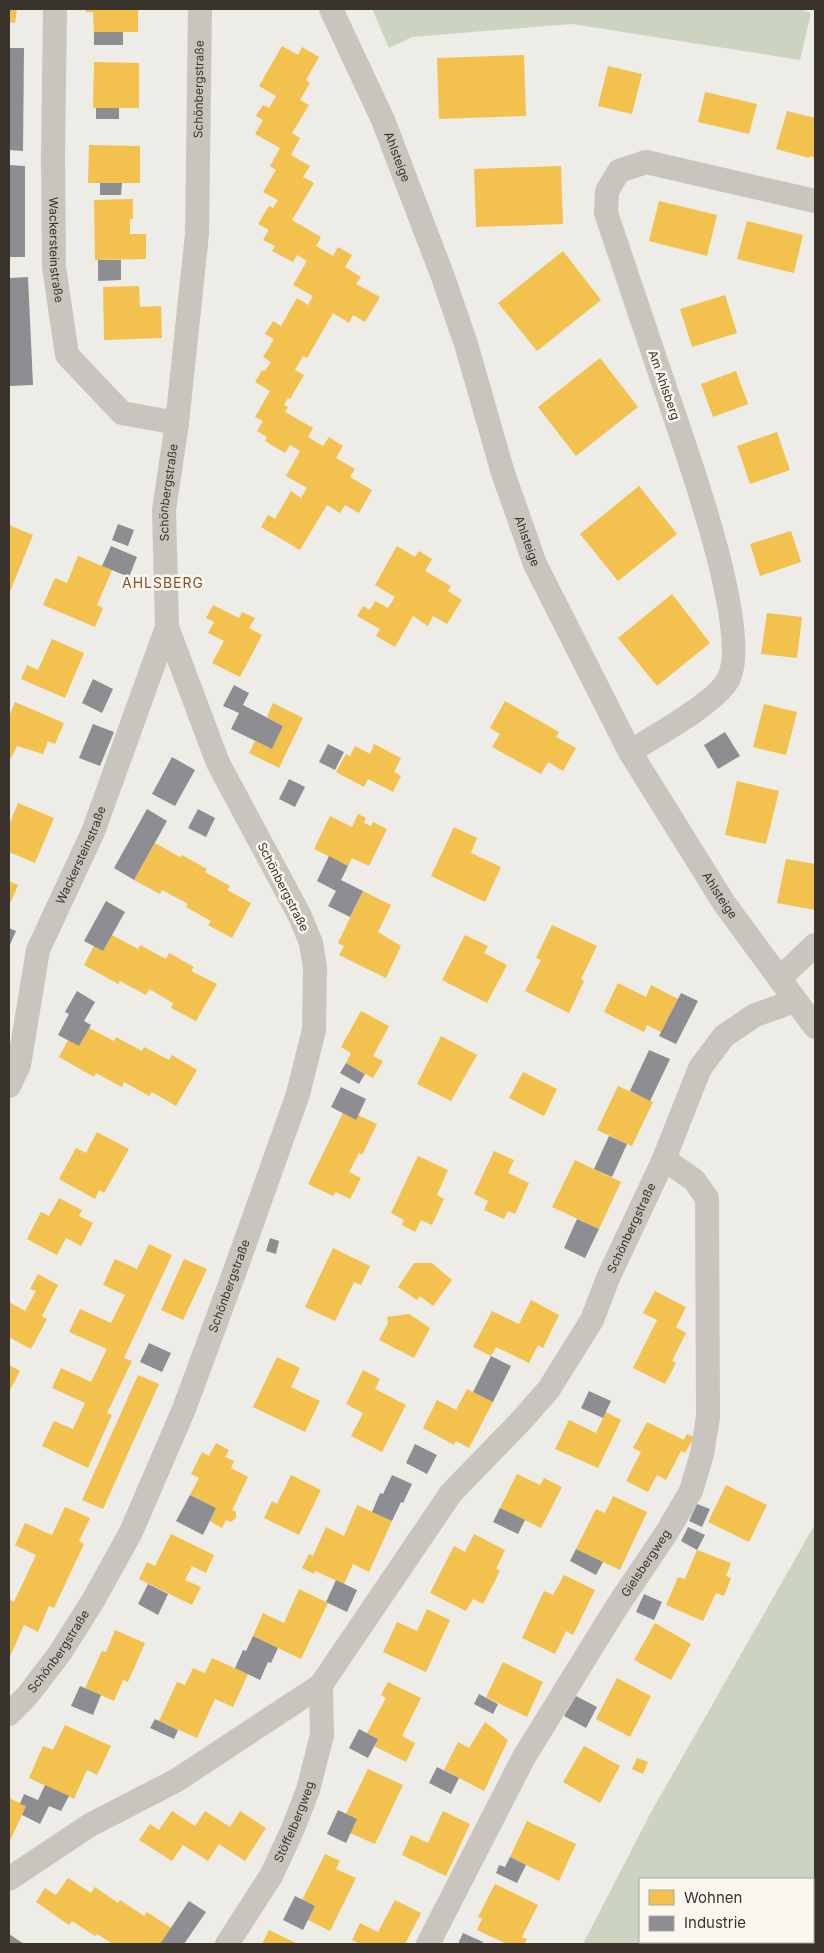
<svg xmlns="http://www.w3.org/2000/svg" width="824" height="1953" font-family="Inter,sans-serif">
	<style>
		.green { fill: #ccd4c1; fill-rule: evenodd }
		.homes { fill: #f2c14e }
		.industry { fill: #8d8d92 }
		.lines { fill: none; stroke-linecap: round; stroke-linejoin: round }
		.minor { stroke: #c8c4be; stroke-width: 24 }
		.labels { text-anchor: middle; stroke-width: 5; stroke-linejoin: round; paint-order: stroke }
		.street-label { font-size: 12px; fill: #39332c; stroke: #f9f7ee }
		.neighbourhood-label { font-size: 14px; letter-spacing: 1px; fill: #81512c; stroke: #f9f7ee }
	</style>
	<rect width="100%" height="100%" fill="#eeece6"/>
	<!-- green -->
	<g class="green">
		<polygon points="372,9 800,9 811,13 800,60 572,24 412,37 389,48"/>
		<path d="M815,1524V1944H583L650,1814ZM640,1879H813V1942H640Z"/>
	</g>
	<!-- homes -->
	<g class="homes">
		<polygon points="9,9 17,9 15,23 9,22"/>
		<polygon points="86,9 138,9 138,32 94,32 93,12 86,12"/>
		<polygon points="282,46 298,55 302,47 319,57 306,80 310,83 300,100 309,105 292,133 300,138 291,155 310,166 303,177 314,183 292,220 321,237 316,246 333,256 338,247 352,255 345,267 361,277 356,284 380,297 365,322 353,315 349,323 333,313 307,358 303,356 295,370 304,375 290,399 288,398 284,405 288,407 285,412 313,428 308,437 323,446 329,437 343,446 336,458 355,469 350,477 372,490 359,513 345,505 340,513 327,505 300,550 261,527 268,515 275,519 291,491 301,498 307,488 286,476 300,451 290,445 285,453 265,441 267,437 257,431 263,421 255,417 270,391 255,382 262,370 265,371 271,362 263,357 274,339 265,334 273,321 281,326 297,298 308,305 313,296 293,285 307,261 297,255 293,262 272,251 275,246 263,240 269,230 258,224 269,206 273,208 278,200 263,192 276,170 270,166 280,148 255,134 263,120 256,116 263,105 269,108 276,96 259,86"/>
		<polygon points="524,55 526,116 439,119 437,58"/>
		<polygon points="94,62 139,63 139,108 93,108"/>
		<polygon points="608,66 642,74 632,114 598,106"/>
		<polygon points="705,92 757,104 749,134 698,122"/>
		<polygon points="787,111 815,118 815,158 810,156 809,158 776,149"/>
		<polygon points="89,145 140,146 140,183 88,183"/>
		<polygon points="561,166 563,224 476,227 474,169"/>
		<polygon points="133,199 133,219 130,219 130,234 146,234 146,259 95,260 94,200"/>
		<polygon points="659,201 717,215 707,256 649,241"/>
		<polygon points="747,221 803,235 794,273 737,259"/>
		<polygon points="563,251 601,300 537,351 498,303"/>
		<polygon points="139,286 140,307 161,306 162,338 104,340 103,287"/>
		<polygon points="725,295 737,333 692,347 680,309"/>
		<polygon points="600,358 638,407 576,456 538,407"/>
		<polygon points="736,371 748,404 713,417 701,384"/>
		<polygon points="777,432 790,470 750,484 737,446"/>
		<polygon points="639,486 677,534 618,581 580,534"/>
		<polygon points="9,525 33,535 9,594"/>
		<polygon points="791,531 801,562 760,576 750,544"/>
		<polygon points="397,546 415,557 419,551 432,559 425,571 451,586 448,591 462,600 447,624 433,616 428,626 413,616 395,647 376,636 380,629 357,616 363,606 370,610 375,601 388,608 395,597 375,585"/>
		<polygon points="78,556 112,570 97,605 103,608 95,627 43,605 55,578 67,583"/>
		<polygon points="672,594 710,643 657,686 618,638"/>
		<polygon points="213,605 239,618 242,612 255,618 249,628 262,635 240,677 212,663 224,641 208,633 214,622 206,618"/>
		<polygon points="767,613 802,617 797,658 761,654"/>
		<polygon points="52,639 84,653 65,698 21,679 27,665 38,670"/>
		<polygon points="505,701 559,732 556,737 576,748 563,771 548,762 541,774 492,747 500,734 490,728"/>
		<polygon points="15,702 64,723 55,744 48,741 43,754 17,746 11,758 9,757 9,717"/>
		<polygon points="273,703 303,718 279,768 249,753 255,741 272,749 283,726 267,717"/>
		<polygon points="764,704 797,712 786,755 753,747"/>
		<polygon points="374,744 401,758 394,772 401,776 393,792 368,779 364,787 336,772 346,754 350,756 355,746 370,754"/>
		<polygon points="737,781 779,791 766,844 725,835"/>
		<polygon points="18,803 54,818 35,863 9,852 9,825"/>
		<polygon points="358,814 366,818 364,823 371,826 373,822 387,829 369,866 352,858 348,866 314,849 330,816 352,827"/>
		<polygon points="454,827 477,838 471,853 501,867 485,902 431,876"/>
		<polygon points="155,843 180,857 182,855 207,869 205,872 230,886 227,890 251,903 232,938 208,925 211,921 186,907 188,904 162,890 160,894 134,880"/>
		<polygon points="786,859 815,864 815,910 777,903"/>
		<polygon points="9,881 18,885 9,906"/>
		<polygon points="363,891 391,905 378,932 401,946 386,978 339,955 344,946 338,943"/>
		<polygon points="552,925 597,946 581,979 584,981 569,1013 525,991 541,960 536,958"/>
		<polygon points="112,935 138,949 140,945 166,959 169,953 194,967 191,971 217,984 196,1021 171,1008 173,1003 149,989 146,995 120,981 118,984 84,965 94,946 103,951"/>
		<polygon points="465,935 488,946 484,953 507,965 487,1003 442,980"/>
		<polygon points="618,983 646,997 651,985 678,999 661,1032 647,1025 644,1032 604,1012"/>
		<polygon points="361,1011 389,1026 373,1056 383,1061 373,1078 346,1063 351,1053 341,1047"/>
		<polygon points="89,1028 114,1041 116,1037 142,1051 144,1047 169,1060 172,1055 197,1070 176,1106 152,1092 149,1096 124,1082 122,1087 96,1073 94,1077 59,1057 68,1040 79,1046"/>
		<polygon points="441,1036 477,1055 451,1101 417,1084"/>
		<polygon points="523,1072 557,1089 544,1116 509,1098"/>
		<polygon points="618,1086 653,1102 632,1146 597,1130"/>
		<polygon points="343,1113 356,1120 358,1115 377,1124 362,1155 359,1153 349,1172 361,1178 350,1199 336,1192 333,1196 308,1184"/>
		<polygon points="97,1132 129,1149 104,1193 99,1190 95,1199 59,1179 76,1148 86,1153"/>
		<polygon points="494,1151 514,1160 508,1173 529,1183 515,1214 508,1211 504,1219 484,1210 488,1201 474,1194"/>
		<polygon points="418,1156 448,1170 437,1195 444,1199 432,1225 421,1220 415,1232 402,1225 404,1220 391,1213"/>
		<polygon points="575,1160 621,1182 599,1229 552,1207"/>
		<polygon points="59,1198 82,1210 79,1216 93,1223 81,1246 66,1238 57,1255 27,1239 41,1212 49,1216"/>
		<polygon points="149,1244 172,1255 124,1358 132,1361 107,1413 112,1415 88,1468 42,1446 54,1421 73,1429 85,1403 52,1388 61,1368 91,1382 107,1349 69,1332 80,1309 111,1323 125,1295 103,1285 115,1259 137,1269"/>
		<polygon points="333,1248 370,1266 361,1285 354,1282 335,1321 305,1307"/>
		<polygon points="184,1259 207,1269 183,1320 161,1310"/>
		<polygon points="414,1263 432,1263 452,1280 433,1306 420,1296 417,1300 398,1287"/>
		<polygon points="38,1274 58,1285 42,1316 47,1319 31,1349 9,1337 9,1302 25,1311 36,1291 30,1289"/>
		<polygon points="655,1291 686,1307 676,1327 686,1333 672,1361 676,1363 665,1384 633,1368 657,1320 643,1313"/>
		<polygon points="531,1300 559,1315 543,1348 538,1345 529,1363 496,1347 491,1356 473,1347 492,1311 519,1324"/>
		<polygon points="409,1314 430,1328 414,1358 379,1340 388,1323 387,1317"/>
		<polygon points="277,1357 300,1368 291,1387 320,1401 305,1432 253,1407"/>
		<polygon points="9,1365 20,1371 9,1392"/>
		<polygon points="363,1370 380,1379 375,1389 406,1405 382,1452 351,1436 363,1413 346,1404"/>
		<polygon points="138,1375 159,1384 103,1509 82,1500"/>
		<polygon points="467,1389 493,1402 469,1448 456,1441 454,1445 423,1428 437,1400 456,1410"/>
		<polygon points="606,1412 621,1420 598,1468 555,1449 569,1420 596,1433"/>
		<polygon points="647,1422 684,1440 687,1434 694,1437 685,1453 681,1451 666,1480 657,1475 648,1492 626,1481 641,1452 633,1448"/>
		<polygon points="216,1443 229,1450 225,1457 234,1461 231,1468 248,1477 232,1510 236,1512 236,1518 231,1522 226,1520 222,1528 210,1521 216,1508 190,1495 199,1478 191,1474 202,1452 209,1456"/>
		<polygon points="517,1474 540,1485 544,1478 562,1487 541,1528 500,1508"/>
		<polygon points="291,1475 321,1490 299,1535 264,1518 272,1501 277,1504"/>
		<polygon points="726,1485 767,1505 749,1542 708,1522"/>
		<polygon points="613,1496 647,1512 620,1570 576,1549 596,1509 605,1513"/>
		<polygon points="357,1505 392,1521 369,1572 353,1564 344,1584 315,1571 314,1574 302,1568 309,1554 313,1556 326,1527 344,1536"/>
		<polygon points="65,1507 90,1518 79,1541 84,1544 54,1608 49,1606 38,1632 24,1625 9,1659 9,1599 14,1602 36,1555 15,1545 25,1523 52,1535"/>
		<polygon points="171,1534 214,1555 206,1573 192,1566 185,1580 201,1587 192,1605 139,1579 147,1562 155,1566"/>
		<polygon points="474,1534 505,1550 496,1569 500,1571 483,1604 473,1599 466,1611 430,1593 454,1546 465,1552"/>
		<polygon points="697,1550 731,1563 726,1576 731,1578 724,1596 716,1593 703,1621 666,1605 678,1577 685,1579"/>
		<polygon points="564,1575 595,1590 573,1635 566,1631 555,1654 522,1638 544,1591 553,1595"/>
		<polygon points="299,1589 328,1603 301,1659 253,1636 263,1613 284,1623"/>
		<polygon points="427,1609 450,1620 426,1672 383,1652 397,1622 417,1631"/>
		<polygon points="655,1623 691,1644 671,1680 634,1660"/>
		<polygon points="115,1630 145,1643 128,1682 123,1680 114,1701 85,1688 102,1651 106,1652"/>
		<polygon points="212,1658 248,1674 233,1707 215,1699 197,1738 159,1721 177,1682 185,1685 193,1668 205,1673"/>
		<polygon points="503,1662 543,1682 527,1717 486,1697"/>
		<polygon points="617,1678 651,1696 630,1737 596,1719"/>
		<polygon points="388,1682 421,1698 402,1736 415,1743 406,1762 374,1746 378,1739 367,1733 386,1698 381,1695"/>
		<polygon points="485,1722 508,1740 484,1791 444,1770 458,1742 469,1748"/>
		<polygon points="65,1725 111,1746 97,1775 87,1770 74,1799 29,1778 43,1746 53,1750"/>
		<polygon points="584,1746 620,1766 600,1803 563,1782"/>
		<polygon points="637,1758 648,1762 643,1774 632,1769"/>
		<polygon points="368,1769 403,1785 375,1844 350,1833 357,1819 346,1814"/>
		<polygon points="9,1798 26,1806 9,1843"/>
		<polygon points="172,1811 195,1826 205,1811 230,1827 240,1811 266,1828 245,1861 219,1844 208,1861 183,1845 172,1861 139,1840 150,1824 159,1830"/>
		<polygon points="443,1811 470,1824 446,1876 402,1855 411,1835 428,1843"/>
		<polygon points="527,1821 576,1844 559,1881 510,1857"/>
		<polygon points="325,1854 340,1861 336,1869 356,1878 330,1931 308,1920 315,1906 302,1900"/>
		<polygon points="68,1878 91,1893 95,1887 118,1903 120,1900 144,1916 147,1912 171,1928 160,1944 113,1944 97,1934 95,1936 72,1921 69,1925 36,1902 45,1888 56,1895"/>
		<polygon points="495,1884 538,1905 522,1937 527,1939 524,1944 507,1944 477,1930 482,1919 478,1917"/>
		<polygon points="395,1900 421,1913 405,1944 360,1944 352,1940 360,1923 378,1932"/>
		<polygon points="269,1930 298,1944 262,1944"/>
	</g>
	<!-- industry -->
	<g class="industry">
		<rect x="94" y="32" width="29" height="13"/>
		<polygon points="9,48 24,48 23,151 9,150"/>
		<rect x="96" y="108" width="23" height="11"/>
		<polygon points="9,165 25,166 25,257 9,257"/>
		<polygon points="100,183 122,183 121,195 100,195"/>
		<polygon points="98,260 121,260 121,280 98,281"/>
		<polygon points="28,277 33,385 9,386 9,278"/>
		<polygon points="118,524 134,530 128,546 112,540"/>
		<polygon points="111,546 137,557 129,577 102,566"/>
		<polygon points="93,679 113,689 102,713 82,703"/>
		<polygon points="234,685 249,693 243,705 283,726 272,749 231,729 239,713 223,706"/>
		<polygon points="93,724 114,732 100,766 79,758"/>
		<polygon points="725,732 740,756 718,769 704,745"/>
		<polygon points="328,744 344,752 335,770 319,762"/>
		<polygon points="172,757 195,770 175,806 152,794"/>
		<polygon points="289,779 305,787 295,807 279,799"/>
		<polygon points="147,809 167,821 134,880 114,868"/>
		<polygon points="198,809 215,818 206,837 188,828"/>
		<polygon points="329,856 348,866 341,880 363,891 350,917 328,906 336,891 317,881"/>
		<polygon points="106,901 125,912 103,951 84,941"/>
		<polygon points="9,928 16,931 9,947"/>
		<polygon points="77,991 95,1002 84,1021 91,1025 79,1046 58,1035 69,1014 65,1012"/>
		<polygon points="681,993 698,1001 676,1044 659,1036"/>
		<polygon points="649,1050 670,1059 650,1101 630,1091"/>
		<polygon points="346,1063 365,1074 359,1084 340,1073"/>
		<polygon points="341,1087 366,1099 356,1120 331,1107"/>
		<polygon points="609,1136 627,1144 612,1177 594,1169"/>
		<polygon points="577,1219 599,1229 585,1258 564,1248"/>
		<polygon points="270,1238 279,1241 276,1254 266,1251"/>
		<polygon points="149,1343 171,1353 162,1372 140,1362"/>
		<polygon points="491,1356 511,1366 493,1402 473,1392"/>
		<polygon points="589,1391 611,1401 603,1418 581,1408"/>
		<polygon points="415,1444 437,1455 427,1474 406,1463"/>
		<polygon points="392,1475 412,1484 403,1503 401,1502 392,1521 372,1512 380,1493 383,1494"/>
		<polygon points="190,1495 216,1508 203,1535 176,1521"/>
		<polygon points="697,1504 710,1509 702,1527 689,1521"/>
		<polygon points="500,1508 525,1520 518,1534 493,1522"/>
		<polygon points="688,1527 705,1535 697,1550 681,1541"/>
		<polygon points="576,1549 603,1562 596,1575 570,1561"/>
		<polygon points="336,1580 357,1590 347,1612 326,1602"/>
		<polygon points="148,1584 168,1594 158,1615 138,1604"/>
		<polygon points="644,1594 662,1602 654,1620 636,1612"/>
		<polygon points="253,1636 278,1648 271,1663 268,1662 260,1680 235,1668 243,1650 246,1651"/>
		<polygon points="80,1686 101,1695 93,1715 71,1706"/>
		<polygon points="479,1694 498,1704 493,1714 474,1704"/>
		<polygon points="576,1696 597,1707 586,1728 564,1716"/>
		<polygon points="155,1719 178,1730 174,1739 150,1728"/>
		<polygon points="359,1729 378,1739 368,1758 349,1748"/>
		<polygon points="437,1767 459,1778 451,1794 429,1783"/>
		<polygon points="45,1785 69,1796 61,1811 49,1806 40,1824 22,1815 26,1806 20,1804 24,1794 38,1800"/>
		<polygon points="338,1810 357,1819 346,1843 327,1834"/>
		<polygon points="510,1857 526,1865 517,1883 496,1873 499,1865 505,1867"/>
		<polygon points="295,1896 315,1906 303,1930 283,1920"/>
		<polygon points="189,1901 206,1912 184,1944 160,1944"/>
		<polygon points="463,1933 483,1942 482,1944 458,1944"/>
		<polygon points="9,1934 24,1944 9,1944"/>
	</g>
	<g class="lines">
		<!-- minor -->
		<g class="minor">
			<path id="s1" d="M55,9L53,156L54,267L67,355L122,413L177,423"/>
			<path id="s2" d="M331,9L383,120L443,277L466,344L503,473L535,564L630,752L724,903L815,1027"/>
			<path d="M630,752C654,736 718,702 729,678C752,627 682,439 663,382C644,326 625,270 606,213L607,191L619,171L646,162L815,201"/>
			<polyline points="780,978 815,945"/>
			<path id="s3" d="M9,1086L19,1065L38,950L93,832L167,627"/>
			<path id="s4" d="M9,1714L27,1696L60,1653L94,1599L131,1532L184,1409L236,1268L298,1094L314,1030L315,968L311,943L300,916L218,763L167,627L164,510L177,423L197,234L200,9"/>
			<path id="s5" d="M9,1879L90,1825L177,1780L321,1685L451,1493L520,1422L549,1389L572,1352L592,1320L608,1278L664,1159L700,1068L724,1036L755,1015L795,1001"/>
			<path id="s6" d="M227,1944L271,1876L292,1831L308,1790L322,1735L321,1685"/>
			<path id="s7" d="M428,1944L524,1757L616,1608L667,1532L691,1491L702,1454L708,1417L707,1198L694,1180L664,1159"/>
		</g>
	</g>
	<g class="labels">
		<!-- street labels -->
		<g class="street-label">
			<text dy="4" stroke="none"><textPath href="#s4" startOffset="1730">Schönbergstraße</textPath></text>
			<text dy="4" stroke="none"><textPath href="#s2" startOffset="162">Ahlsteige</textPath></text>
			<text dy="4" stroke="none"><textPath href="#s1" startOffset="241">Wackersteinstraße</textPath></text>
			<text transform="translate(664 385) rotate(71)" y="4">Am Ahlsberg</text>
			<text dy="4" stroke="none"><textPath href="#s4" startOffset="1325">Schönbergstraße</textPath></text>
			<text dy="4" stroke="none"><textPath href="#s2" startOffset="568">Ahlsteige</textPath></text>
			<text dy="4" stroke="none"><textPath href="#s3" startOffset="244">Wackersteinstraße</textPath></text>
			<text transform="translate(283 887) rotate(63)" y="4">Schönbergstraße</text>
			<text dy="4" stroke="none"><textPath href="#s2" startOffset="972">Ahlsteige</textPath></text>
			<text dy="4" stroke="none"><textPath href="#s5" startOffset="924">Schönbergstraße</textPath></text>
			<text dy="4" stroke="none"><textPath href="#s4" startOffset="485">Schönbergstraße</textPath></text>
			<text dy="4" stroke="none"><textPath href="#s7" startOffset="439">Gielsbergweg</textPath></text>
			<text dy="4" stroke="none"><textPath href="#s4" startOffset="80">Schönbergstraße</textPath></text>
			<text dy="4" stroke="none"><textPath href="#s6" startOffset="140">Stöffelbergweg</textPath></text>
		</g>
		<!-- neighbourhood labels -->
		<g class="neighbourhood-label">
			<text x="163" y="588">AHLSBERG</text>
		</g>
	</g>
	<!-- border -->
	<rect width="824" height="1953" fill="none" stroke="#39332c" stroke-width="20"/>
	<!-- legend -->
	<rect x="639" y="1878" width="175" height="65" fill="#f9f7ee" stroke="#aca9a0"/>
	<rect x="649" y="1890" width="25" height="15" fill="#f2c14e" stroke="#aca9a0"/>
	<text x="684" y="1903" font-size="15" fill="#39332c">Wohnen</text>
	<rect x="649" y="1916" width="25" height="15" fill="#8d8d92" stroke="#aca9a0"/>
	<text x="684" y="1928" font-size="15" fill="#39332c">Industrie</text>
</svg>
